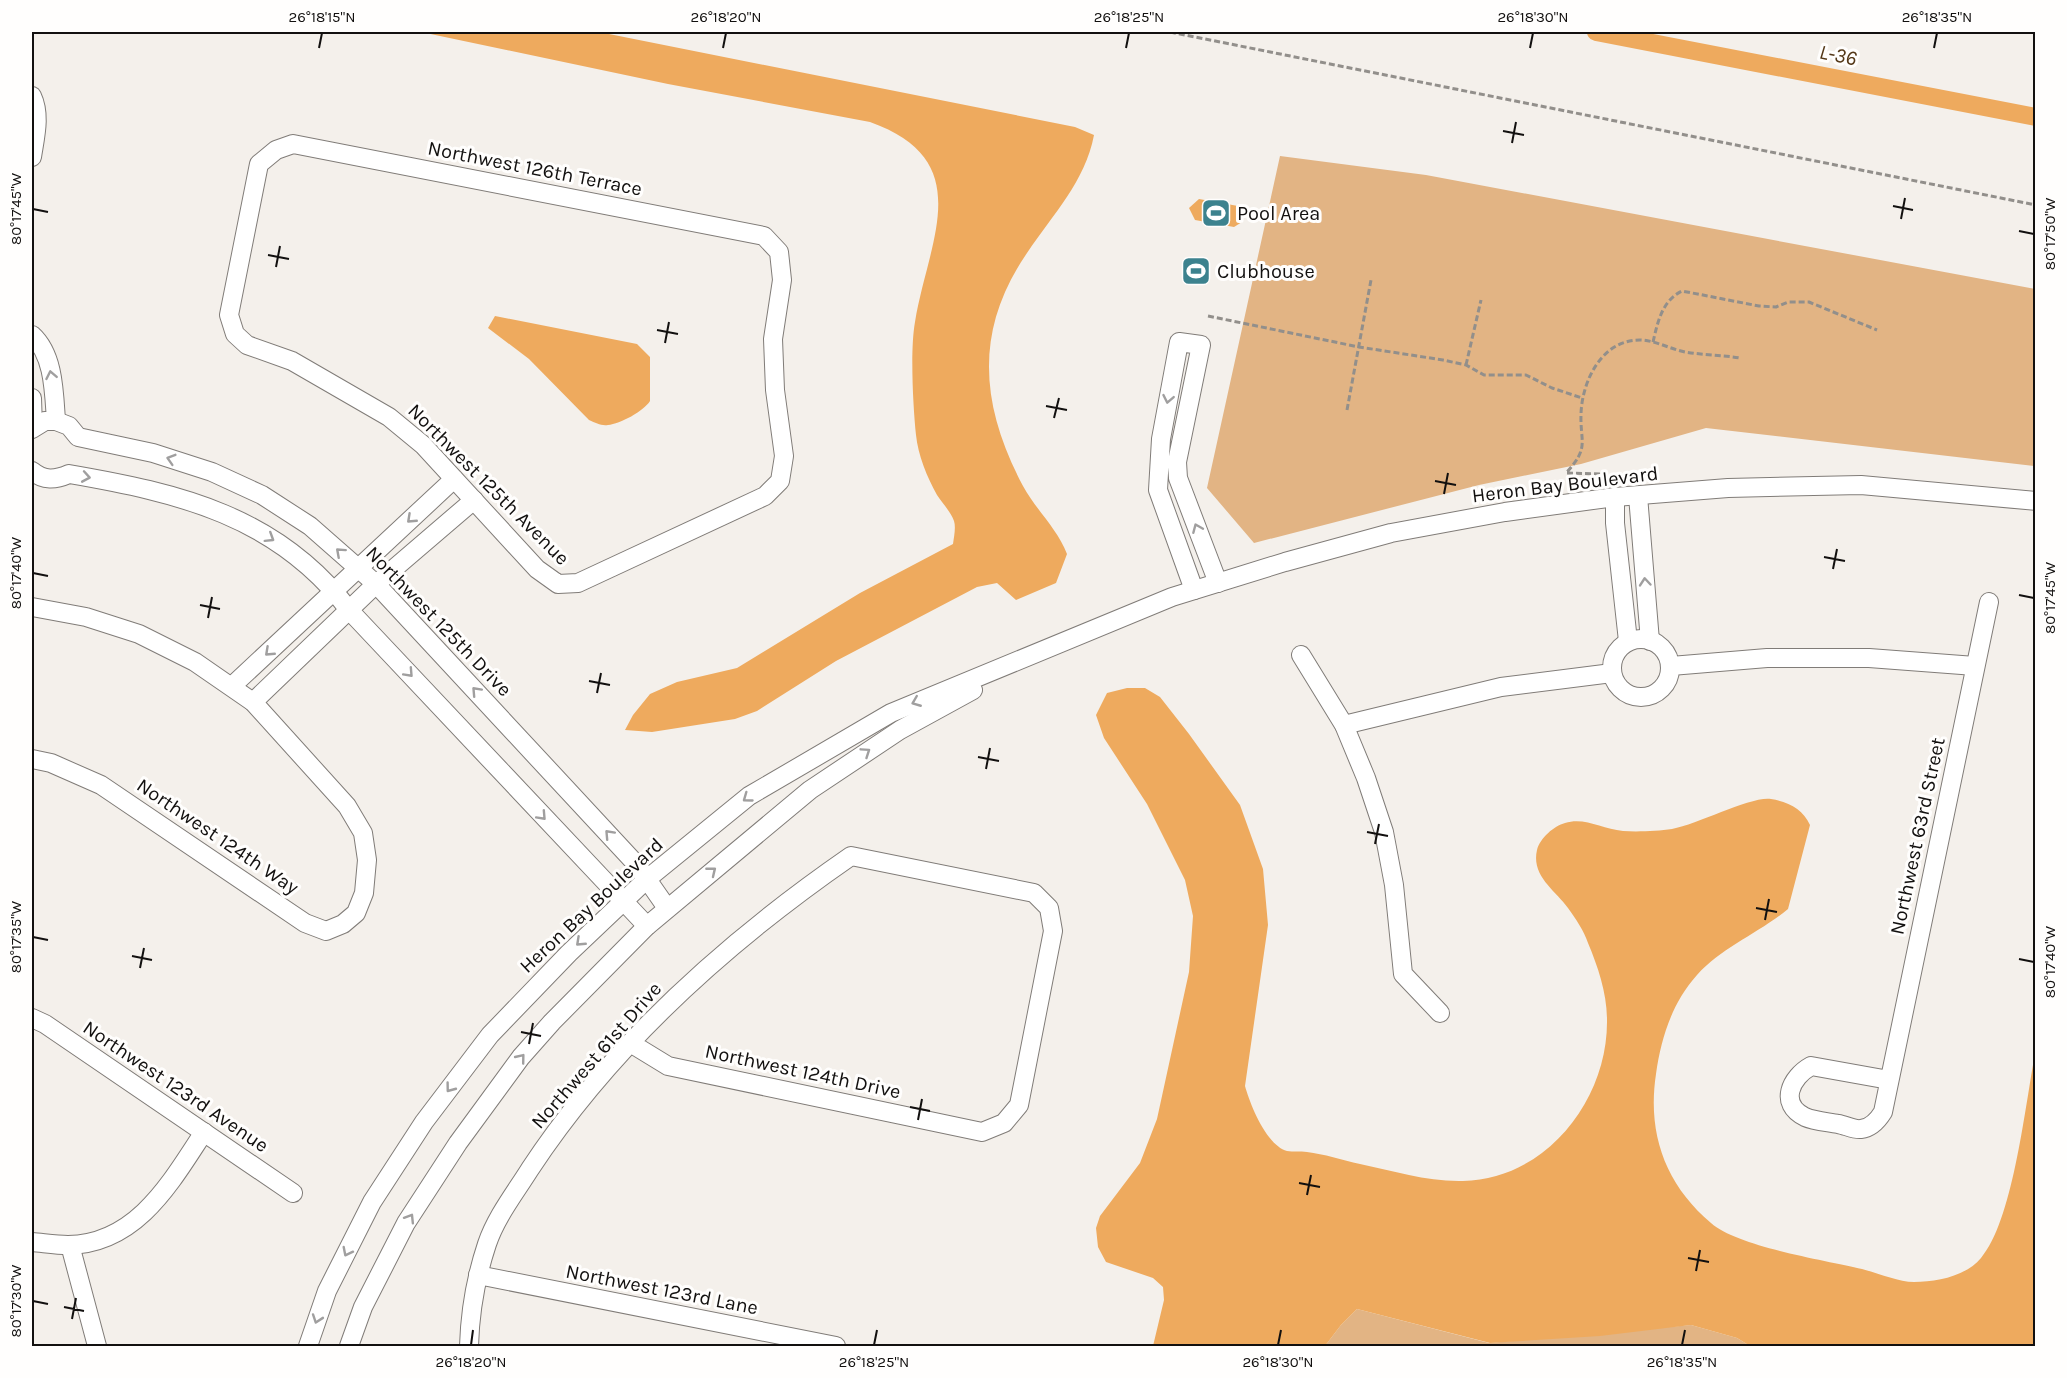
<svg xmlns="http://www.w3.org/2000/svg" width="2067" height="1378" font-family="Karla,sans-serif">
	<style>
		.green { fill: #e2b484 }
		.water { fill: #eeaa5e }
		.lines { fill: none; stroke-linecap: round; stroke-linejoin: round }
		.canal { stroke: #eeaa5e; stroke-width: 18 }
		.minor-casing { stroke: #807c78; stroke-width: 20 }
		.path { stroke: #928f8b; stroke-width: 3; stroke-dasharray: 6 3; stroke-linecap: butt }
		.minor { stroke: #fff; stroke-width: 18 }
		.oneway { stroke: #a09f9f }
		.ticks { fill: none; stroke: #12100f; stroke-width: 2 }
		.labels { text-anchor: middle; stroke-width: 6; stroke-linejoin: round; paint-order: stroke }
		.street-label { font-size: 20px; fill: #12100f; stroke: #fffefd }
		.poi-label { font-size: 20px; fill: #12100f; stroke: #fffefd; text-anchor: start }
		.water-label { font-size: 21px; font-style: italic; fill: #543818; stroke: #fffefd }
		.neatline { fill: none; stroke: #12100f; stroke-width: 2 }
		.ticks-label { font-size: 15px; text-anchor: middle; fill: #12100f }
	</style>
	<rect width="100%" height="100%" fill="#f4f0eb"/>
	<!-- green -->
	<g class="green">
		<polygon points="1280,156 1426,175 2035,289 2035,466 1706,428 1581,464 1479,485 1254,543 1207,488"/>
		<polygon points="1357,1309 1489,1343 1691,1325 1737,1338 1750,1346 1325,1346 1341,1325"/>
	</g>
	<!-- water -->
	<g class="water">
		<path d="M421,32H599L1075,127L1094,135C1085,182 1053,214 1027,253C974,330 980,405 1023,486C1036,510 1057,528 1067,554L1056,583L1016,600L997,583L977,587L836,661L757,711L735,719L652,732L625,730L633,715L650,694L677,682L737,668L860,593L953,544C954,537 956,527 954,521C951,512 942,503 937,495C927,477 918,455 916,435C913,406 910,350 915,322C928,241 979,161 870,122L668,84Z"/>
		<polygon points="1199,199 1238,206 1243,213 1242,222 1234,227 1195,220 1189,208"/>
		<path d="M495,316L637,344L650,357V401C644,411 620,424 608,425C601,426 596,423 589,420L529,359L488,328Z"/>
		<path d="M1127,688H1145L1160,697L1189,734L1240,805L1263,869L1268,925L1245,1086C1250,1104 1266,1145 1287,1151C1293,1152 1300,1151 1307,1152C1324,1154 1342,1160 1360,1164C1394,1171 1428,1182 1463,1181C1547,1179 1608,1099 1607,1020C1607,993 1598,967 1588,943C1584,931 1576,919 1568,908C1555,890 1531,876 1537,850C1540,838 1554,826 1565,823C1585,817 1602,829 1623,831C1638,832 1658,831 1672,829C1699,824 1751,796 1771,799C1789,802 1803,809 1810,825L1788,909C1759,933 1722,947 1697,975C1672,1003 1661,1038 1656,1074C1647,1133 1665,1184 1711,1223C1738,1247 1825,1260 1862,1269C1878,1273 1898,1282 1914,1282C1937,1282 1966,1276 1981,1258C2013,1221 2025,1106 2035,1054V1346H1750L1737,1338L1691,1325L1600,1336L1490,1343L1357,1309L1341,1325L1325,1346H1153L1164,1300L1163,1287L1153,1278L1106,1262L1098,1247L1096,1228L1100,1216L1140,1163L1157,1119L1189,972L1193,916L1185,880L1147,804L1104,738L1096,715L1107,693Z"/>
	</g>
	<g class="lines">
		<!-- canal -->
		<polyline class="canal" points="1596,32 2036,117"/>
		<!-- minor casing -->
		<g class="minor-casing">
			<g id="minor">
				<path d="M32,96C41,115 35,137 32,157"/>
				<polygon points="293,144 764,236 779,252 782,280 773,339 775,390 784,456 780,481 765,496 578,583 558,584 537,569 423,445 389,417 292,361 247,345 235,334 229,315 259,164 276,150"/>
				<path d="M32,335C54,355 54,392 56,421"/>
				<polyline points="32,398 33,427"/>
				<polyline points="32,429 45,421 56,421 69,426 78,437 153,453 212,472 262,495 310,526 376,584 637,865 667,908"/>
				<path d="M32,471C44,481 55,480 69,474C179,493 278,516 349,610L647,926"/>
				<polyline points="1638,496 1650,641"/>
				<polyline points="1615,497 1615,523 1628,641"/>
				<polyline points="1194,590 1158,490 1161,439 1179,342 1201,345 1177,462 1178,478 1218,583"/>
				<polyline points="32,607 86,617 139,634 195,662 253,702 347,806 363,833 367,860 364,893 356,913 343,924 326,931 305,923 101,785 51,763 32,759"/>
				<circle cx="1641" cy="668" r="29"/>
				<polyline points="1301,655 1344,725 1366,778 1384,832 1394,885 1403,974 1440,1013"/>
				<polyline points="1671,666 1767,658 1869,658 1975,666"/>
				<polyline points="232,686 454,479"/>
				<polyline points="253,702 376,584 474,500"/>
				<polyline points="1344,725 1501,687 1612,673"/>
				<polyline points="32,1018 45,1024 293,1193"/>
				<path d="M1889,1080L1811,1066C1791,1077 1778,1104 1805,1117C1814,1121 1828,1122 1838,1124C1845,1125 1854,1130 1861,1129C1871,1128 1878,1120 1883,1112L1989,602"/>
				<path d="M32,1242C44,1243 56,1245 68,1245C137,1244 171,1182 204,1132"/>
				<polyline points="70,1245 97,1346"/>
				<polyline points="478,1275 836,1346"/>
				<polyline points="308,1346 327,1291 372,1202 424,1122 490,1035 569,953 647,879 749,796 891,713 1172,597 1285,562 1391,533 1505,512 1615,497 1728,488 1861,485 2036,501"/>
				<polyline points="349,1346 363,1307 406,1223 458,1143 521,1057 552,1022 647,926 810,790 900,730 973,690"/>
				<path d="M469,1346C470,1312 476,1277 487,1244C496,1217 515,1193 530,1169C613,1043 728,941 851,856L1034,893L1049,908L1053,931L1019,1105L1004,1123L982,1132L668,1066L632,1044"/>
			</g>
		</g>
		<!-- path -->
		<g class="path">
			<polyline points="1170,32 2036,205"/>
			<polyline points="1208,316 1359,347 1443,360 1466,365 1484,375 1526,375 1552,388 1582,398"/>
			<path d="M1653,342C1658,321 1662,301 1682,291L1759,306L1776,307L1788,302H1809L1877,330"/>
			<polyline points="1466,365 1481,300"/>
			<polyline points="1347,410 1371,280"/>
			<path d="M1600,474L1566,473C1590,447 1580,443 1581,414C1582,381 1602,339 1641,340C1657,341 1670,349 1685,352C1703,355 1722,355 1740,358"/>
		</g>
		<!-- minor -->
		<use href="#minor" class="minor"/>
	</g>
	<!-- one-way arrows -->
	<defs><path id="oneway-chevron" d="M-2-3.5L2.5 0L-2 3.5" fill="none" stroke-width="1.6" stroke-linecap="round" stroke-linejoin="round" transform="scale(1.5)"/></defs>
	<g class="oneway">
		<use href="#oneway-chevron" transform="translate(51 375) rotate(-101)"/>
		<use href="#oneway-chevron" transform="translate(1168 399) rotate(101)"/>
		<use href="#oneway-chevron" transform="translate(171 459) rotate(-163)"/>
		<use href="#oneway-chevron" transform="translate(86 477) rotate(10)"/>
		<use href="#oneway-chevron" transform="translate(411 519) rotate(137)"/>
		<use href="#oneway-chevron" transform="translate(1197 528) rotate(-113)"/>
		<use href="#oneway-chevron" transform="translate(270 538) rotate(32)"/>
		<use href="#oneway-chevron" transform="translate(340 552) rotate(-138)"/>
		<use href="#oneway-chevron" transform="translate(1645 582) rotate(-95)"/>
		<use href="#oneway-chevron" transform="translate(269 652) rotate(137)"/>
		<use href="#oneway-chevron" transform="translate(409 673) rotate(47)"/>
		<use href="#oneway-chevron" transform="translate(476 691) rotate(-133)"/>
		<use href="#oneway-chevron" transform="translate(916 702) rotate(158)"/>
		<use href="#oneway-chevron" transform="translate(866 752) rotate(-34)"/>
		<use href="#oneway-chevron" transform="translate(747 798) rotate(144)"/>
		<use href="#oneway-chevron" transform="translate(542 816) rotate(47)"/>
		<use href="#oneway-chevron" transform="translate(609 834) rotate(-133)"/>
		<use href="#oneway-chevron" transform="translate(712 871) rotate(-39)"/>
		<use href="#oneway-chevron" transform="translate(580 942) rotate(137)"/>
		<use href="#oneway-chevron" transform="translate(521 1058) rotate(-51)"/>
		<use href="#oneway-chevron" transform="translate(450 1088) rotate(127)"/>
		<use href="#oneway-chevron" transform="translate(410 1218) rotate(-58)"/>
		<use href="#oneway-chevron" transform="translate(347 1252) rotate(117)"/>
		<use href="#oneway-chevron" transform="translate(317 1319) rotate(109)"/>
	</g>
	<!-- ticks -->
	<path class="ticks" d="M319,48L322,33M723,48L726,33M1126,48L1129,33M1530,48L1533,33M1934,48L1937,33M1503,131L1524,135M1512,143L1516,122M1893,206L1913,210M33,209L48,212M1901,219L1905,198M2019,231L2034,234M268,255L289,259M276,267L280,246M657,330L678,334M665,343L669,322M1046,406L1067,410M1054,418L1059,398M1435,481L1456,485M1444,494L1448,473M1824,557L1845,561M1833,569L1837,549M33,573L48,576M2019,595L2034,598M200,605L220,609M208,618L212,597M589,681L610,685M597,693L601,673M978,757L999,761M986,769L990,748M1367,832L1388,836M1375,844L1379,824M1756,908L1777,912M1765,920L1769,899M33,937L48,940M132,956L152,960M2019,959L2034,962M140,968L144,948M521,1032L541,1036M529,1044L533,1023M910,1107L930,1111M918,1120L922,1099M1299,1183L1320,1187M1307,1195L1311,1175M1688,1258L1709,1262M1696,1271L1700,1250M33,1301L48,1304M64,1307L84,1311M72,1319L76,1298M471,1345L473,1330M874,1345L877,1330M1278,1345L1281,1330M1682,1345L1685,1330"/>
	<!-- icons -->
	<defs>
		<g id="stadium-square" transform="scale(1.5)"><rect x="-9" y="-9" width="18" height="18" rx="4" fill="#3c828e" stroke="#fffefd"/><path d="M0-5a6.5 5 0 1 0 0 10a6.5 5 0 1 0 0-10ZM-3.5-1.8h7v3.6h-7Z" fill="#fff"/></g>
	</defs>
	<g fill-rule="evenodd">
		<use href="#stadium-square" x="1216" y="213"/>
		<use href="#stadium-square" x="1196" y="271"/>
	</g>
	<g class="labels">
		<!-- street labels -->
		<g class="street-label">
			<text transform="translate(535 168) rotate(11)" y="7">Northwest 126th Terrace</text>
			<text transform="translate(489 484) rotate(45)" y="7">Northwest 125th Avenue</text>
			<text transform="translate(1565 484) rotate(-7)" y="7">Heron Bay Boulevard</text>
			<text transform="translate(439 621) rotate(46)" y="7">Northwest 125th Drive</text>
			<text transform="translate(218 836) rotate(34)" y="7">Northwest 124th Way</text>
			<text transform="translate(1917 836) rotate(-78)" y="7">Northwest 63rd Street</text>
			<text transform="translate(591 905) rotate(-43)" y="7">Heron Bay Boulevard</text>
			<text transform="translate(596 1055) rotate(-49)" y="7">Northwest 61st Drive</text>
			<text transform="translate(803 1071) rotate(12)" y="7">Northwest 124th Drive</text>
			<text transform="translate(176 1086) rotate(34)" y="7">Northwest 123rd Avenue</text>
			<text transform="translate(662 1289) rotate(11)" y="7">Northwest 123rd Lane</text>
		</g>
		<!-- poi labels -->
		<g class="poi-label">
			<text x="1237" y="220">Pool Area</text>
			<text x="1217" y="278">Clubhouse</text>
		</g>
		<!-- water labels -->
		<g class="water-label">
			<text transform="translate(1838 55) rotate(11)" y="7">L-36</text>
		</g>
	</g>
	<!-- border -->
	<rect width="2067" height="1378" fill="none" stroke="#fffefd" stroke-width="66"/>
	<rect x="33" y="33" width="2001" height="1312" class="neatline"/>
	<g class="ticks-label">
		<text x="322" y="22">26°18'15"N</text>
		<text x="726" y="22">26°18'20"N</text>
		<text x="1129" y="22">26°18'25"N</text>
		<text x="1533" y="22">26°18'30"N</text>
		<text x="1937" y="22">26°18'35"N</text>
		<text transform="translate(16 209) rotate(-90)" y="5">80°17'45"W</text>
		<text transform="translate(2050 234) rotate(-90)" y="5">80°17'50"W</text>
		<text transform="translate(16 573) rotate(-90)" y="5">80°17'40"W</text>
		<text transform="translate(2050 598) rotate(-90)" y="5">80°17'45"W</text>
		<text transform="translate(16 937) rotate(-90)" y="5">80°17'35"W</text>
		<text transform="translate(2050 962) rotate(-90)" y="5">80°17'40"W</text>
		<text transform="translate(16 1301) rotate(-90)" y="5">80°17'30"W</text>
		<text x="471" y="1367">26°18'20"N</text>
		<text x="874" y="1367">26°18'25"N</text>
		<text x="1278" y="1367">26°18'30"N</text>
		<text x="1682" y="1367">26°18'35"N</text>
	</g>
</svg>
